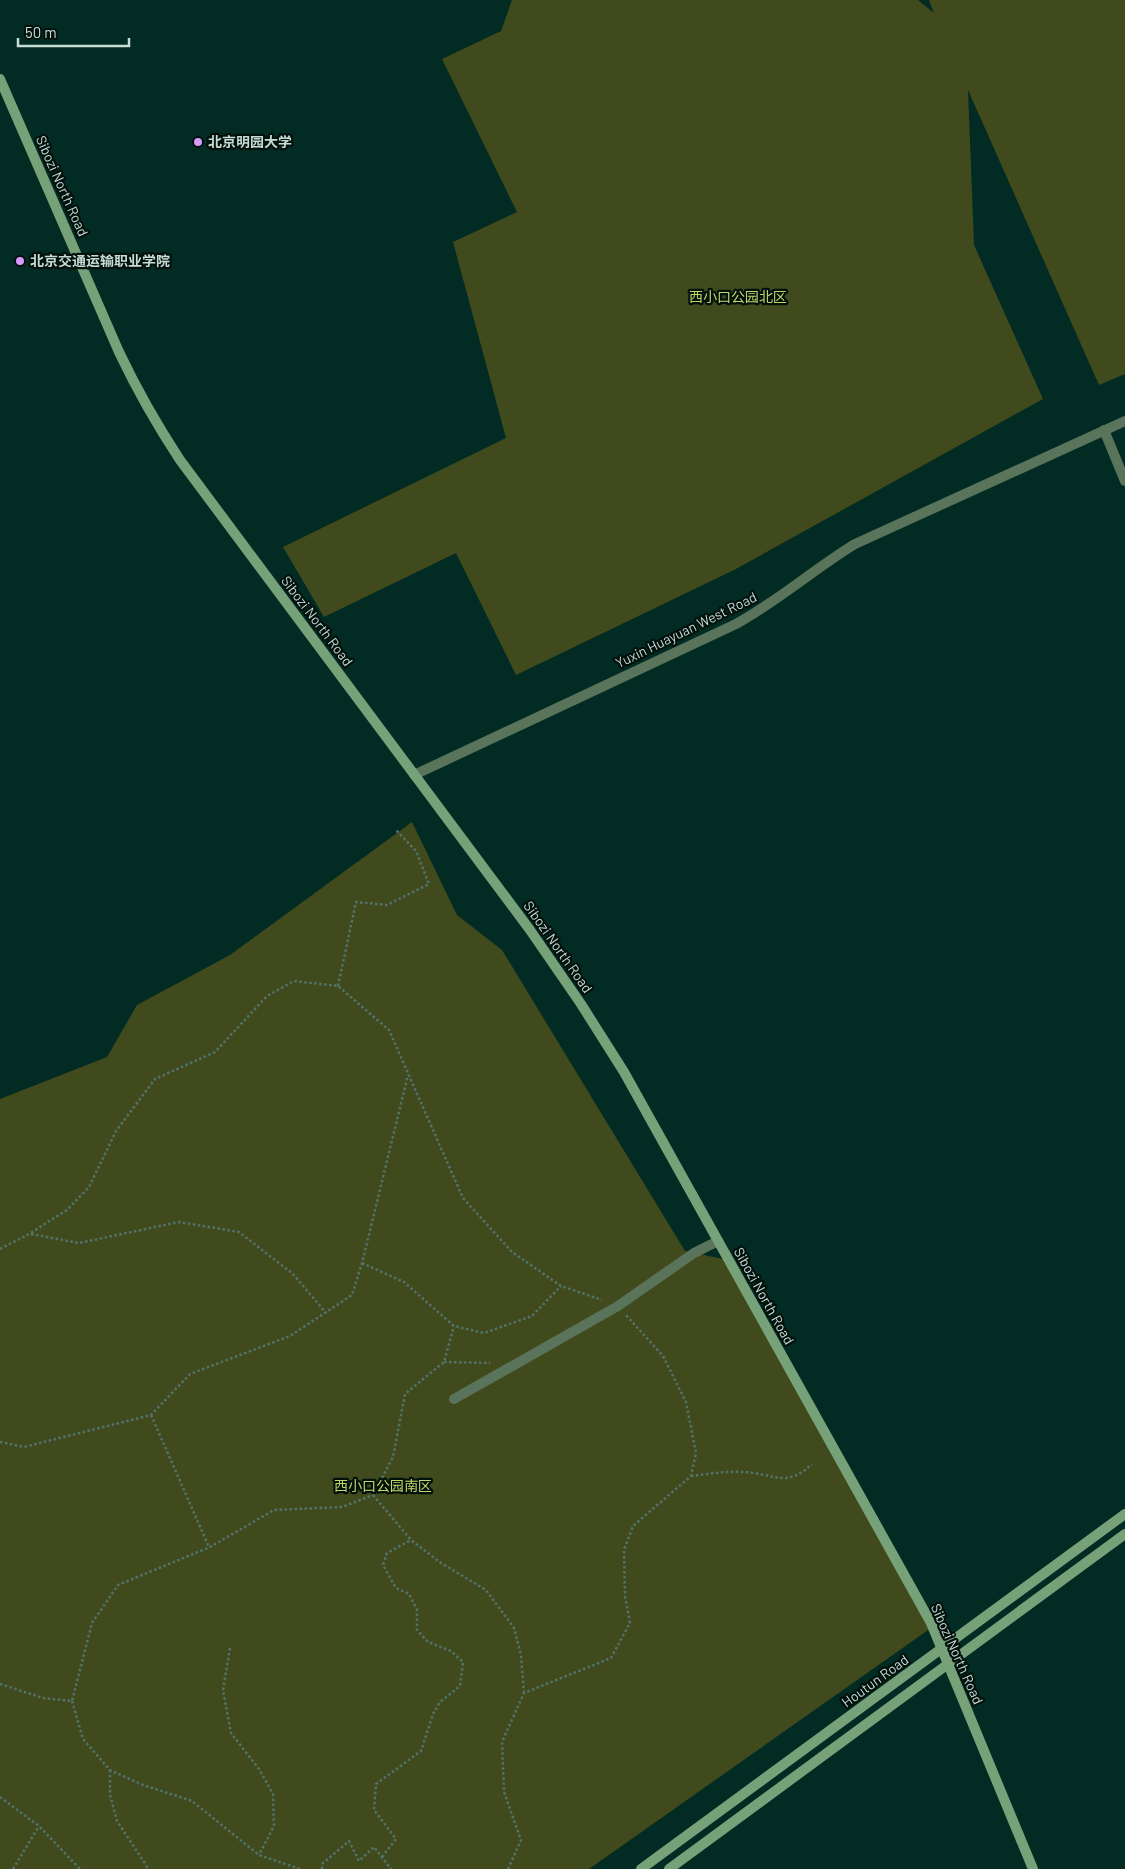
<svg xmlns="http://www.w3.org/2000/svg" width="1125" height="1869" font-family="Barlow,'Noto Sans SC',sans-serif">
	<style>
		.green { fill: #414a1c }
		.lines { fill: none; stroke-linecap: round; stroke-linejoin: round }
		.path { stroke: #52736b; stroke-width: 2.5; stroke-dasharray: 2.5 2.5; stroke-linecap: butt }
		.street { stroke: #5a745b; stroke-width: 10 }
		.secondary { stroke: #77a279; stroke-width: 10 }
		.poi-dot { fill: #d69bfa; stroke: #03110d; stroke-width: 2 }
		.labels { text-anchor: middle; stroke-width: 4.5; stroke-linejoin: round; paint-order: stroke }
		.poi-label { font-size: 14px; font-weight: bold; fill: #c7dcd5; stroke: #03110d; text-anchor: start }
		.street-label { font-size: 14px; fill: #c7dcd5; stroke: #03110d }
		.park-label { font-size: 14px; fill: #c2d767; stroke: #03110d }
	</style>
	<rect width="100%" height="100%" fill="#022c23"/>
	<!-- green -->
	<g class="green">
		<polygon points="512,0 918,0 934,13 929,0 1125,0 1125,374 1099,385 968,90 974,245 1043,399 734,570 516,675 456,553 324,617 283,547 506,438 453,242 517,212 442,59 501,31"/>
		<polygon points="412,822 457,915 502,950 685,1251 723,1259 931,1628 589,1869 0,1869 0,1099 107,1057 137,1005 230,955"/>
	</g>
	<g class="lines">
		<!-- path -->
		<g class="path">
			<polyline points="338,986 356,902 387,905 429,884 416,851 395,829"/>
			<polyline points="31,1234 79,1243 179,1222 239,1232 293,1274 326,1313"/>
			<polyline points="0,1249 29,1234 67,1210 89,1187 116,1131 155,1079 215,1052 267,996 294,981 338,986 389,1030 463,1198 512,1252 561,1286 602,1300"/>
			<polyline points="362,1263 404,1282 454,1326 484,1333 532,1316 561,1286"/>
			<polyline points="444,1362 490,1363"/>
			<polyline points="151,1415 209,1547"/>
			<polyline points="0,1442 24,1447 151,1415 190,1374 290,1336 352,1295 362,1263 408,1075"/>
			<path d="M691,1476C708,1474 726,1471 743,1472C773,1473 786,1489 812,1464"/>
			<polyline points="373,1495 411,1540 441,1563 486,1590 514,1628 521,1655 524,1693"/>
			<polyline points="230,1648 223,1690 231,1733 259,1769 273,1794 274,1826 259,1855"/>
			<polyline points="0,1684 43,1698 72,1701 92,1623 118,1585 210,1547 274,1510 342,1507 373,1495 393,1457 405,1394 444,1362 454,1326"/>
			<polyline points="72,1701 83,1739 110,1770 143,1785 192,1801 259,1855 300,1869"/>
			<polyline points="110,1770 110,1795 117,1821 146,1865 148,1869"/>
			<polyline points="0,1797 39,1826 80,1869"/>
			<polyline points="382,1857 396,1839 374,1810 376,1784 421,1751 433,1714 440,1702 460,1686 463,1662 451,1651 428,1642 417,1630 417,1610 409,1594 396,1588 383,1565 387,1553 411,1540"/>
			<polyline points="13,1869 39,1826"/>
			<polyline points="322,1869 322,1864 349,1841 359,1861 374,1847 391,1869"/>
			<polyline points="508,1869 521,1840 504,1792 502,1742 524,1693 611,1658 630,1623 625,1596 624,1550 633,1526 691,1476 696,1453 686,1402 663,1356 625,1314"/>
		</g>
		<!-- street -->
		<g class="street">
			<polyline points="1104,430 1125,481"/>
			<path d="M414,775L736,624C778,601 814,569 855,544L1125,421"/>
			<polyline points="454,1399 618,1306 694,1253 718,1241"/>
		</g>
		<!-- secondary -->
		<g class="secondary">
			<path d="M0,79L119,352C137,390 157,425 180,460L530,930L581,1004L624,1072L931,1623L1033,1869"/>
			<polyline points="641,1869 1125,1514"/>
			<polyline points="669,1869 1125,1534"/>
		</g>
	</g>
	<!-- markers -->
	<g class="poi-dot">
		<circle cx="198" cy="142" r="5"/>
		<circle cx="20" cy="261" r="5"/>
	</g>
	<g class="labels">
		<!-- poi labels -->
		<g class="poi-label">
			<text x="208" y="147">北京明园大学</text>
			<text x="30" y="266">北京交通运输职业学院</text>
		</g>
		<!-- street labels -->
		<g class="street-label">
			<text transform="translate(62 186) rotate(66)" y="5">Sibozi North Road</text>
			<text transform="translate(317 621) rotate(53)" y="5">Sibozi North Road</text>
			<text transform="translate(686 630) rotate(-26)" y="5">Yuxin Huayuan West Road</text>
			<text transform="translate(558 947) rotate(55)" y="5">Sibozi North Road</text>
			<text transform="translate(764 1296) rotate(61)" y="5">Sibozi North Road</text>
			<text transform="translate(957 1654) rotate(66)" y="5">Sibozi North Road</text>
			<text transform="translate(875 1681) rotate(-36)" y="5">Houtun Road</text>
		</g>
		<!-- park labels -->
		<g class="park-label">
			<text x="738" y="302">西小口公园北区</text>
			<text x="383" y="1491">西小口公园南区</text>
		</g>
	</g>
	<!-- scale -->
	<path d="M18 38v8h111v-8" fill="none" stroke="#c7dcd5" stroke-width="2.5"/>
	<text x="25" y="38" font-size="15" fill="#c7dcd5" stroke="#03110d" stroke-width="4" paint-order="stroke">50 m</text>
</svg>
